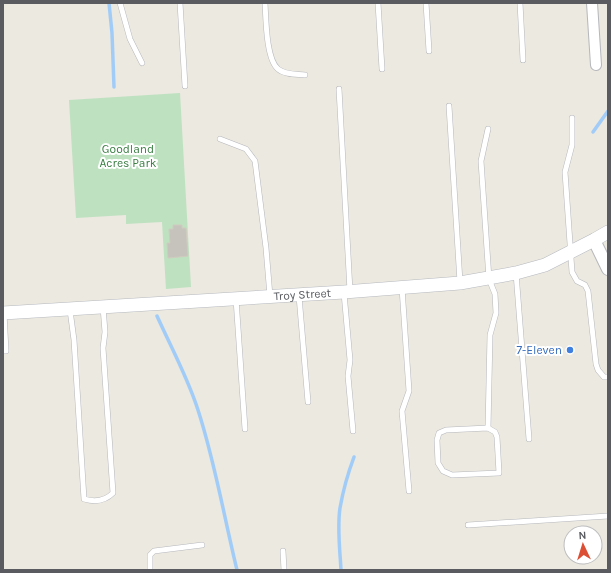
<svg xmlns="http://www.w3.org/2000/svg" width="611" height="573" font-family="Karla,sans-serif">
	<style>
		.green { fill: #bee1c0 }
		.lines { fill: none; stroke-linecap: round; stroke-linejoin: round }
		.stream { stroke: #a2ccf8; stroke-width: 3.5 }
		.building { fill: #c6c3bd; stroke: #cfcbbf }
		.service-casing { stroke: #b6b7bc; stroke-width: 6 }
		.minor-casing { stroke: #b6b7bc; stroke-width: 12 }
		.tertiary-casing { stroke: #b6b7bc; stroke-width: 14 }
		.secondary-casing { stroke: #b6b8be; stroke-width: 14 }
		.service { stroke: #fff; stroke-width: 5 }
		.minor { stroke: #fff; stroke-width: 10 }
		.tertiary { stroke: #fff; stroke-width: 12 }
		.secondary { stroke: #fff; stroke-width: 13 }
		.shop-dot { fill: #3f7fe0; stroke: #fff; stroke-width: 1.5 }
		.labels { text-anchor: middle; stroke-width: 4; stroke-linejoin: round; paint-order: stroke }
		.park-label { font-size: 12px; fill: #397e42; stroke: #fff }
		.street-label { font-size: 12px; fill: #595b60; stroke: #fff }
		.shop-label { font-size: 12px; fill: #366cbe; stroke: #fff; text-anchor: end }
	</style>
	<rect width="100%" height="100%" fill="#ebe9e0"/>
	<!-- green -->
	<polygon class="green" points="180,93 191,287 166,289 162,222 126,224 126,215 76,218 69,100"/>
	<g class="lines">
		<!-- stream -->
		<g class="stream">
			<polyline points="109,3 112,33 114,87"/>
			<polyline points="593,132 608,111"/>
			<path d="M157,316C171,347 188,378 198,410C215,462 224,517 237,570"/>
			<path d="M341,570C340,550 337,528 340,508C343,491 348,473 354,457"/>
		</g>
	</g>
	<!-- building -->
	<polygon class="building" points="173,225 182,225 182,228 186,228 188,256 168,258 167,243 170,243 169,229 173,229"/>
	<g class="lines">
		<!-- service casing -->
		<g class="service-casing">
			<g id="service">
				<polyline points="120,3 130,39 142,63"/>
				<polyline points="180,3 185,86"/>
				<path d="M265,3C266,19 266,59 278,69C285,75 297,74 305,75"/>
				<polyline points="378,3 382,69"/>
				<polyline points="426,3 429,51"/>
				<polyline points="520,3 523,60"/>
				<polyline points="339,89 350,291"/>
				<polyline points="449,106 460,282"/>
				<polyline points="572,118 572,145 565,172 572,272 577,281 585,285 588,291 596,364 598,370 604,377 608,377"/>
				<polyline points="220,139 246,149 255,161 266,248 270,296"/>
				<polyline points="516,273 529,439"/>
				<polyline points="402,288 409,391 402,411 409,491"/>
				<polyline points="344,293 350,360 348,376 353,431"/>
				<polyline points="299,296 308,402"/>
				<polyline points="236,299 245,429"/>
				<path d="M70,310L74,340L84,499C94,502 105,501 113,493L103,348L105,332L103,307"/>
				<polyline points="3,351 6,351 4,313"/>
				<polyline points="488,428 490,335 496,313 495,294 489,279 481,161 488,129"/>
				<polygon points="488,428 495,432 497,437 499,473 452,475 443,471 438,463 437,440 439,433 446,430"/>
				<polyline points="468,525 608,516"/>
				<polyline points="283,551 284,570"/>
				<polyline points="150,570 150,555 154,551 202,545"/>
			</g>
		</g>
		<!-- minor casing -->
		<g class="minor-casing">
			<polyline id="minor" points="592,3 596,65"/>
		</g>
		<!-- tertiary casing -->
		<g class="tertiary-casing">
			<polyline id="tertiary" points="594,240 608,269"/>
		</g>
		<!-- secondary casing -->
		<g class="secondary-casing">
			<g id="secondary">
				<path id="s1" d="M3,313L344,292L460,283L516,273L545,265L594,240L608,232"/>
			</g>
		</g>
		<!-- service -->
		<use href="#service" class="service"/>
		<!-- minor -->
		<use href="#minor" class="minor"/>
		<!-- tertiary -->
		<use href="#tertiary" class="tertiary"/>
		<!-- secondary -->
		<use href="#secondary" class="secondary"/>
	</g>
	<!-- markers -->
	<circle class="shop-dot" cx="570" cy="350" r="4"/>
	<g class="labels">
		<!-- park labels -->
		<g class="park-label">
			<text x="128" y="153">Goodland<tspan x="128" dy="14">Acres Park</tspan></text>
		</g>
		<!-- street labels -->
		<g class="street-label">
			<text dy="4" stroke="none"><textPath href="#s1" startOffset="300">Troy Street</textPath></text>
		</g>
		<!-- shop labels -->
		<g class="shop-label">
			<text x="562" y="354">7-Eleven</text>
		</g>
	</g>
	<!-- border -->
	<rect width="611" height="573" fill="none" stroke="#595b60" stroke-width="8"/>
	<!-- north arrow -->
	<g transform="translate(583 545) rotate(356)"><circle r="19" fill="#ffffff" stroke="#bdbdbf"/>
	<path d="M0-3L7 15L0 10L-7 15Z" fill="#dc4f35"/>
	<text y="-6" font-size="11" font-weight="bold" text-anchor="middle" fill="#595b60">N</text>
	</g>
</svg>
